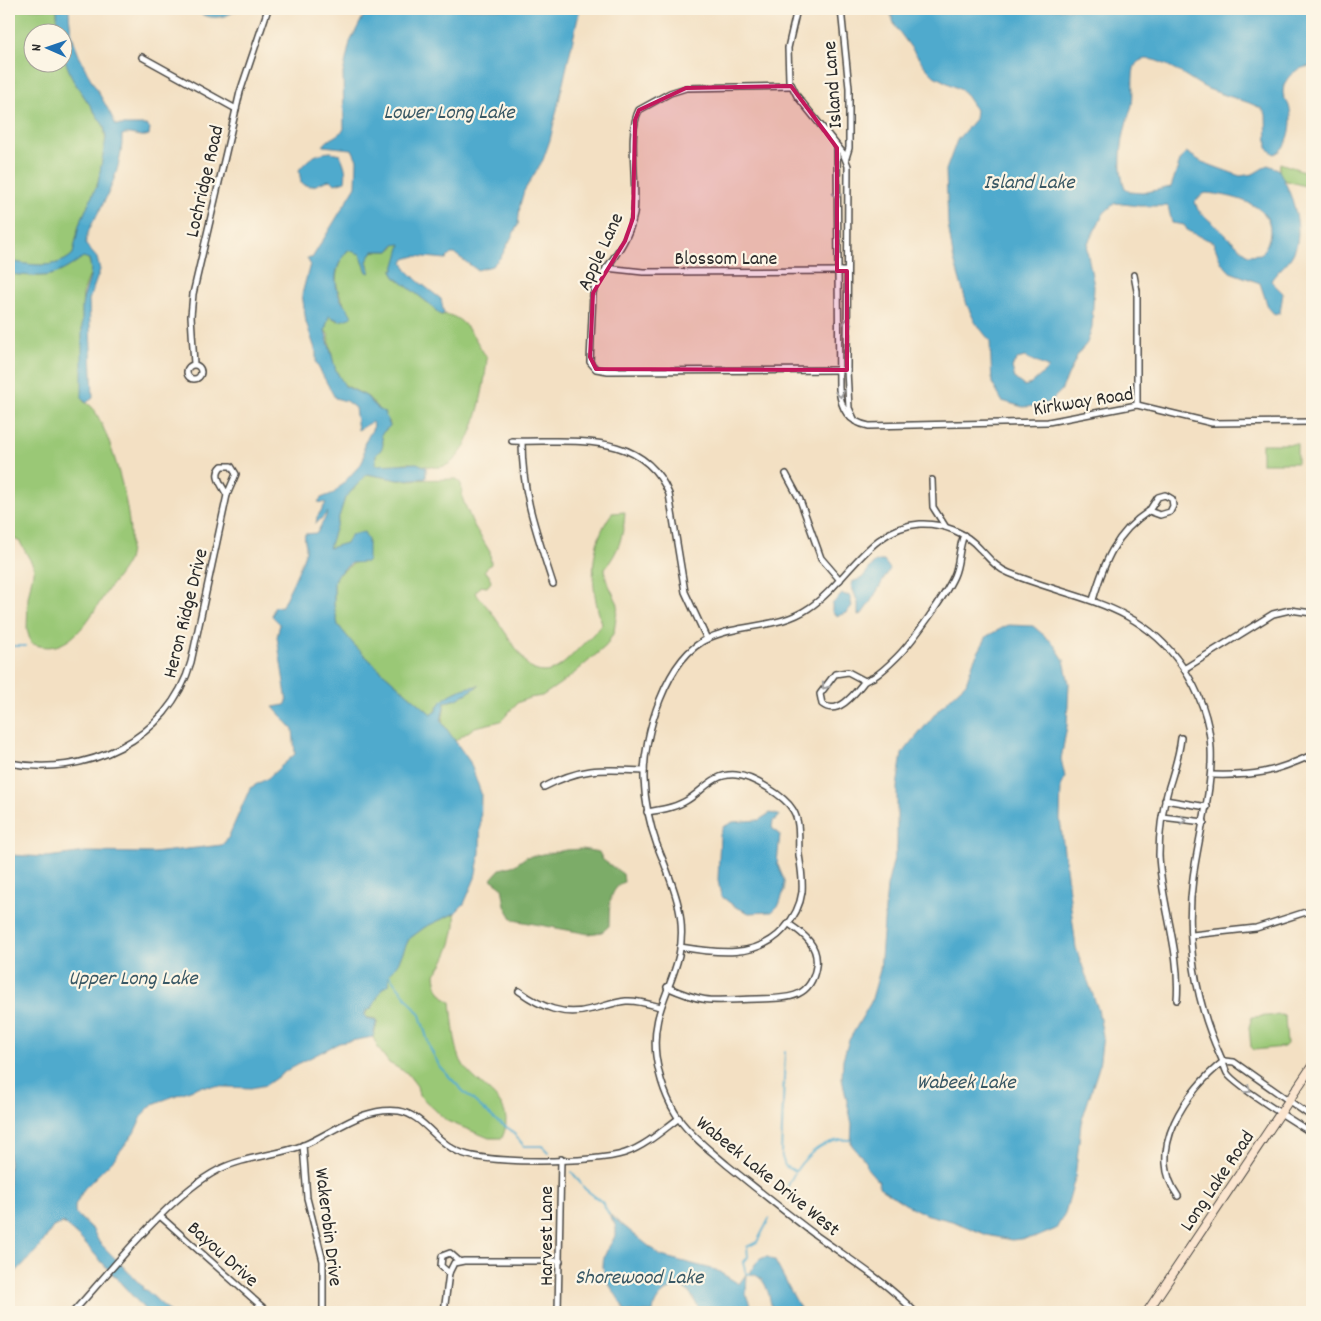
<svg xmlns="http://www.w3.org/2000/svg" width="1321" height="1321" font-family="Dekko,sans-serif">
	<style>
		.green { fill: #9ac876; stroke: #627a50 }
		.forest { fill: #7bac67; stroke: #536c49 }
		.water { fill: #50aacd; stroke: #3e6a7c; fill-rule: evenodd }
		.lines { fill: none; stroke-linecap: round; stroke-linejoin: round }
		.stream { stroke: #50aacd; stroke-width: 2 }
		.minor-casing { stroke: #494642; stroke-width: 8 }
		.secondary-casing { stroke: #494642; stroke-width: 10 }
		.minor { stroke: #fff; stroke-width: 5 }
		.secondary { stroke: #fbe5cf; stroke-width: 8 }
		.oneway { stroke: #a0a0a0 }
		.marked { fill: #c2185b; fill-opacity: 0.2; stroke: #c2185b; stroke-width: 4; stroke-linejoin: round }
		.labels { text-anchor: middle; stroke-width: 4.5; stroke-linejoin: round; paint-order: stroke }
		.street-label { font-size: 20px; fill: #2b2b2b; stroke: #fcf5e5 }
		.water-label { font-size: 21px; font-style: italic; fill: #385764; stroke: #fcf5e5 }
	</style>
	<rect width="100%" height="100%" fill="#fcf5e5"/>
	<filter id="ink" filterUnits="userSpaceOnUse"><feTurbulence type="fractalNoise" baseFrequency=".02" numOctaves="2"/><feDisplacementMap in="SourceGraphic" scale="10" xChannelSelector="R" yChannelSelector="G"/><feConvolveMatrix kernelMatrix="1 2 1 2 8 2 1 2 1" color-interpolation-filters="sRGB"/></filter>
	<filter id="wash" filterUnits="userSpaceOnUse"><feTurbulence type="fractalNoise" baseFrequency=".0096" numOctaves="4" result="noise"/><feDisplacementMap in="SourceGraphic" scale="20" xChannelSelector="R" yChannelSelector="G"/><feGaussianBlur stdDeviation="1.12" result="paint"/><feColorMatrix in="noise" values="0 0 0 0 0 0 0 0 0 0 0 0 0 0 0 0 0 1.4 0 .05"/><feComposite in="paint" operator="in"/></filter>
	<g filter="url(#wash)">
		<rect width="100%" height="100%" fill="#f3e0c3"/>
		<!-- green -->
		<g class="green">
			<path d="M9,9H57L58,32H32V62H62L63,54L73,80L104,126L106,142L98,183L79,225L73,254C57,270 29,265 9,261Z"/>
			<polygon points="1280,163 1312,174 1312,188 1283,180 1279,171"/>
			<path d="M398,243L402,245L394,269L392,270L395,277L432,306L440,315C464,311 476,342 487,358C485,384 473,463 440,467C428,468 418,463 406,463C396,464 385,467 375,465L376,455C384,447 384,445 381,434L390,426L389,421L368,397L343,384L334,366L328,334L325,330L329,316L338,321L350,317C343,298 331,287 339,265C341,259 344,253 350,249L360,254L367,272H370L367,261L373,251H389Z"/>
			<path d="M83,257L88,258L92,269L83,293L82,308L83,401C88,404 93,406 96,413C113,442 138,527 128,560C124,570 113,582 107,591C90,617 69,660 31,643L27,630L28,598L34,567L20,542L9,536V274C45,277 53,280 83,257Z"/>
			<rect x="1262" y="444" width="35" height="19"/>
			<path d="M367,474L399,480L457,479L461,484L463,500L473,524L490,552L491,564L484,571L489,575L491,582L487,587L480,586L475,593L490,610L528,666C549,682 566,662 580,647C587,640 595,633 602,624C590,588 588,545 612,513L625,512C624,533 619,552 605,568L606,579L618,604L614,632L606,646L570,677L542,696L529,698L517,703L501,721L475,727L455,741L442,723L445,702L457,699L479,686C467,686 449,693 441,702C436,707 438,712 431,714L378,668L355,646L338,625L334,606V583L336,576L367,553L368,540L350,536L346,543L329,549V547L345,498Z"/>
			<path d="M455,913C457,932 448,959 435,974C436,987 440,995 451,1002C453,1019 454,1052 464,1066C478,1088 519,1101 502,1138H489L447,1121L419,1095L417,1086L407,1073L389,1063L378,1048L373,1037L378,1022L376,1019L365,1017L367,1010H370L383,988L389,985V975L409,939L425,927Z"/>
			<polygon points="1282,1015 1285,1017 1287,1044 1284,1047 1254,1050 1251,1047 1249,1027 1252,1017"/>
		</g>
		<!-- forest -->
		<path class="forest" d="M582,849L599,852L603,860L623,874L624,882C607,891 610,909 609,926L602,932L589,934L513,920L505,906L502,887L491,879L500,869L515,865L526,857L566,850Z"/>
		<!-- water -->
		<g class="water">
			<path d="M57,9H69C69,55 98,86 116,125H146L150,128L149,135C140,139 131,131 122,135C123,159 113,185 102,206C96,219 86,229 86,245L97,258L100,270L89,300L93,398L86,403L82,398V308C83,289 95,278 89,259L83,257C53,280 45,277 9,274V261C29,265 57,270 73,254L79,225L98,183L106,138L104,126L73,80L68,68L63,54L62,32H58Z"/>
			<path d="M192,9H238C223,20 207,20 192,9Z"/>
			<path d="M367,9H580L550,140L543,160L524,191L520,205L518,225L501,257L492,266L477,270L455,254H451L446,259L415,256L405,259L403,263L407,270L418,281L441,299L444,314L440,315L432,306L395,277L392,270L394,269L401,244L394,245L389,251H373L367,261L370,273L367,272L360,254L348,250C335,265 332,282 341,300C344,306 350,310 352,317L340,321L329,316L325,330L336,371L345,386L366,396L378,409L384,412L390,426L381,434C384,445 384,447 376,455L375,465L417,463L426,467V478L399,480L367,474L345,498L329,548L346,543L351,535L364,532L368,540V560L367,562L351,563L336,576L334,583V606L338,625L355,646L378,668L431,714C438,712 436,707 441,702C449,693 467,686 479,686L457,699L445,702L441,721L470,762L481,793L480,853L475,878L464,904L455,913L425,927L409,939L398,963L389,975V985L383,988L370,1010H367L364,1014L366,1018L377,1020L373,1037L339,1043L292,1067L266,1085L251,1088L201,1086L153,1104L143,1114L134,1133L114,1159L84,1189L75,1205V1213L93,1230L99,1242L143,1287L142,1289L146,1290L170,1312H147L80,1238L63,1223L53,1227L39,1248L9,1279V855L47,857L86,852L153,853L222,845L228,838L250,788L268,778L295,754L293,729L273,707L285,705L287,702L277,637L280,624L272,616L274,607L282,606C290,588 299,572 305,553C308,546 303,540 305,534L317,533L328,512L316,524L317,517L326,503L318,502L321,498L334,493L361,464L364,458V444L374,426L372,422L358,430L355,408L346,401L335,398L316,363V352L306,322L302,294L310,264L307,258H312L356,186L357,160L352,149L323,146C328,138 337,137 344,129L343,73L350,42Z"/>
			<path d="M889,9H1312V66C1298,67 1284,76 1283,92C1283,98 1288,102 1289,106C1294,121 1290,149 1274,154L1267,148L1266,114L1261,108C1245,100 1225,96 1208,89C1193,83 1150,46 1136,64C1130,72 1135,98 1131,109C1123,131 1116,166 1125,188L1130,192L1142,193L1171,187L1180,161L1186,152L1202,162L1240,176L1253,174L1268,165L1278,169C1291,191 1306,230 1293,254C1288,264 1274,274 1271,281L1283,293L1280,313L1275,315L1268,307L1260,283L1230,272L1221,262L1213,242L1188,231L1184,225L1172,223L1168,206H1139L1115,203L1104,213L1088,243L1087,250L1094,286L1092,327L1087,343L1078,354L1061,391L1050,402L1037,406L1023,407L1002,401L992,383L990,341L975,322L967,305L953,256L948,224L946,170L957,140L975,119L976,110L963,91L934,76L926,68L895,26ZM1206,193C1229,195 1272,203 1270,232C1269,241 1266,248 1261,254L1248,255L1198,210L1195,202L1201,195ZM1025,357L1049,368L1031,384L1024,386L1015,379L1012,367L1017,359Z"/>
			<path d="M331,152L340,154C344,164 347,170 345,181L335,184L331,180C319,181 314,191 301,183L299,170C308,158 316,153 331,152Z"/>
			<path d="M879,561H884L890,569C881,584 872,601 862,614L858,615V603L851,585L852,582L862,578L874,563Z"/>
			<polygon points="842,594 850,596 852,606 846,613 837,616 832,612 832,604"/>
			<polygon points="1008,625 1033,626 1053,643 1064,660 1069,683 1067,726 1061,759 1065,777 1061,785 1060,819 1076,948 1098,1009 1103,1036 1099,1067 1081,1123 1075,1178 1065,1213 1056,1229 1037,1237 1012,1240 987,1235 952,1221 925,1214 905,1204 879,1187 879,1182 867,1168 866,1162 851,1144 852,1124 842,1079 843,1059 849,1040 871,1002 880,970 887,886 897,846 897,787 902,754 940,708 966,683 974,660 987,636"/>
			<polygon points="770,813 779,815 779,817 773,821 772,828 780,834 777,863 784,880 784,891 779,905 772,912 749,913 734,906 721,896 718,880 720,835 723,827 733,822 759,820"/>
			<path d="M609,1214L661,1256L716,1270L739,1284L747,1273L746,1295L753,1312H701L690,1293L681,1286C667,1287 654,1299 653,1312H625C620,1296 605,1285 603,1267C602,1249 618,1240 616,1228C615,1223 611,1218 609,1214Z"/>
			<path d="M768,1257L775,1261L802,1312H772C770,1298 767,1275 750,1274C753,1266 758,1257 768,1257Z"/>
		</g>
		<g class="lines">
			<!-- stream -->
			<g class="stream">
				<polyline points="9,646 25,646"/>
				<polyline points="389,975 420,1015 430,1048 440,1067 464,1092 498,1122 511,1130 524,1146 542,1146 548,1152"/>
				<polyline points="785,1052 781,1154 785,1166 795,1171"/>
				<polyline points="572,1172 585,1189 602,1202 609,1214"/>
				<path d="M785,1194C794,1166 818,1137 850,1140"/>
				<polyline points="750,1274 746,1273 743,1263 748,1257 747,1247 757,1242 769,1219"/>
			</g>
		</g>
	</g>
	<g filter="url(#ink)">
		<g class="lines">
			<!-- minor casing -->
			<g class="minor-casing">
				<g id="minor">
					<polyline points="797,9 788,48 789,80 797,96 843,153 848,166 847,370 849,408 855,421"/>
					<polyline points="841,9 849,88 849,148 846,158"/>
					<polyline points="142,57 236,109"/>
					<path d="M791,86L686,88L670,93L639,110C627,132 638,186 634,214C629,241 610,262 595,285L593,293L590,362L596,369L608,371L847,370"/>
					<path d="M837,148L839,389C841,409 848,422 869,426L1048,422L1137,405L1212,423L1312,422"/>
					<polyline points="606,268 643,272 847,271"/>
					<polyline points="1134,275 1137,291 1137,405"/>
					<polyline points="194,364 191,316 193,294 240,92 268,9"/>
					<circle cx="194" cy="372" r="7"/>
					<path d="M512,441C570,443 643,429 669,494L685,592L707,639"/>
					<path d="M522,442C522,495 537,534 553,584"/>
					<path d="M222,466H231L236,474L227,495C222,485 212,475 222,466Z"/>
					<polyline points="786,474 800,500 821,558 840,580"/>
					<polyline points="932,480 933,507 945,526"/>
					<path d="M1093,600C1104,563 1115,533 1149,511L1160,515L1170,512L1173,506L1172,499L1165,495L1158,497L1149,511"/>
					<polyline points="1184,669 1273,614 1290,610 1312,613"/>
					<path d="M865,681L848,672L835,674L820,694L822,704C838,717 856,692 864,682C867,679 871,679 874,677C883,671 890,664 897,657C913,641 945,596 954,576C960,563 958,549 964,535"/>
					<path d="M9,763C85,778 169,740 191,662L227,495"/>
					<path d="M1212,775C1255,776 1272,773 1312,755"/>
					<path d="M544,787C582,767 602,769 644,771"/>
					<polyline points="1165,800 1207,807"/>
					<path d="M647,812C660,810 673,808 684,802C703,792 712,773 736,775C752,776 785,796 793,810C801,823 798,840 799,855C801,867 803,880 802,892C800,907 793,919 784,929C757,959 716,953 680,947"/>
					<polyline points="1162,817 1204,822"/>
					<polyline points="1192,935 1256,928 1312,910"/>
					<path d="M667,987C707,1005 715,1000 757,999C784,998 811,1001 816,966C819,946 804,934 789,924"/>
					<path d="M519,991C541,1007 564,1017 592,1009C603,1007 614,1002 626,1001C638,1000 649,1004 660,1007"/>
					<path d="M1177,1000C1181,951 1161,904 1159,855C1159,833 1162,811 1168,790C1173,773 1179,757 1181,738"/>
					<polyline points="1224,1061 1234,1062 1312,1117"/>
					<polyline points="303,1145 307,1198 323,1261 323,1312"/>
					<path d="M1178,1196C1145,1150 1186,1091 1224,1061"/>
					<polyline points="161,1217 268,1312"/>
					<polyline points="1312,1224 1312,1232"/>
					<polyline points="449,1273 441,1266 442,1256 450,1253 459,1261"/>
					<path d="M73,1312C112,1270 168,1196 218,1170C245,1156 276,1156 304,1145C335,1132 363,1106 399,1111C423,1115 435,1141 457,1151C485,1165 595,1163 625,1153C645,1146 662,1131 679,1118"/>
					<polyline points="444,1312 449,1273 454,1263 464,1261 560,1261"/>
					<polyline points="558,1312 561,1159"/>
					<path d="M915,1312C886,1282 851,1260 817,1236C786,1213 757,1189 727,1165C711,1151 692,1137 679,1119C667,1101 659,1078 656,1056C651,1014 670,993 679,955C688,916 671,881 657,845C649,823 645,802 644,779C643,736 666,657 709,638C741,623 779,629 809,608C847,583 869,527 920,524C943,523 965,532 980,549C989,558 996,568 1009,573C1074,600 1138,601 1182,666C1233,742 1204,797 1193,878C1185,937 1195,1001 1220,1055C1223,1061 1224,1067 1227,1073C1234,1085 1296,1123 1312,1133"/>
				</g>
			</g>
			<!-- secondary casing -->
			<g class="secondary-casing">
				<polyline id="secondary" points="1147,1312 1312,1066"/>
			</g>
			<!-- minor -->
			<use href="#minor" class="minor"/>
			<!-- secondary -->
			<use href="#secondary" class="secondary"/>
		</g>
		<!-- one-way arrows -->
		<defs><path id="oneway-chevron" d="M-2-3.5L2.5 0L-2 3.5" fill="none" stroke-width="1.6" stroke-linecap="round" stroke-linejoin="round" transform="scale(1.25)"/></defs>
		<g class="oneway">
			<use href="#oneway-chevron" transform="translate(837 196) rotate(90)"/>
			<use href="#oneway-chevron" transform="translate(847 322) rotate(-90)"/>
			<use href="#oneway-chevron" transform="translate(840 394) rotate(82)"/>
			<use href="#oneway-chevron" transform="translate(825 686) rotate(126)"/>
			<use href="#oneway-chevron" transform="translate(1183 820) rotate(7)"/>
			<use href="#oneway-chevron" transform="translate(1248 1090) rotate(34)"/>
		</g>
	</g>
	<!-- marked area -->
	<path class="marked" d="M791,86L837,148V271H847V370L596,369L590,357L593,293L625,241L633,218L635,120L639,110L686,88Z"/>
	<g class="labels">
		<!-- street labels -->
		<g class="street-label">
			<text transform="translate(831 85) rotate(-94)" y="7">Island Lane</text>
			<text transform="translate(203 181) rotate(-77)" y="7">Lochridge Road</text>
			<text transform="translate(599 251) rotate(-65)" y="7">Apple Lane</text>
			<text x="726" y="264">Blossom Lane</text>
			<text transform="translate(1083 400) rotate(-9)" y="7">Kirkway Road</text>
			<text transform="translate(184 613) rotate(-76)" y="7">Heron Ridge Drive</text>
			<text transform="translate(769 1175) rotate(39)" y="7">Wabeek Lake Drive West</text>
			<text transform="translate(1216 1180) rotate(-56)" y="7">Long Lake Road</text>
			<text transform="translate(330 1227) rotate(83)" y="7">Wakerobin Drive</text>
			<text transform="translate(545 1236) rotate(-90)" y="7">Harvest Lane</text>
			<text transform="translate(224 1253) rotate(42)" y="7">Bayou Drive</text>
		</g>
		<!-- water labels -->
		<g class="water-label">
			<text x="449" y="118">Lower Long Lake</text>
			<text x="1029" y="188">Island Lake</text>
			<text x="133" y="984">Upper Long Lake</text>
			<text x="966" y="1088">Wabeek Lake</text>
			<text x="639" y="1283">Shorewood Lake</text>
		</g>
	</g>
	<!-- margin -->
	<rect width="1321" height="1321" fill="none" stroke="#fcf5e5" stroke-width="30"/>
	<!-- north arrow -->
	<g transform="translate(48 48) rotate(272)"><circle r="24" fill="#fcf5e5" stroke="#a8a49b"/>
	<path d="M0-4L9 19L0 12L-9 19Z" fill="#1f6fb2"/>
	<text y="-8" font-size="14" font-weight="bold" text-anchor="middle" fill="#2b2b2b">N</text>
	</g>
</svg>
